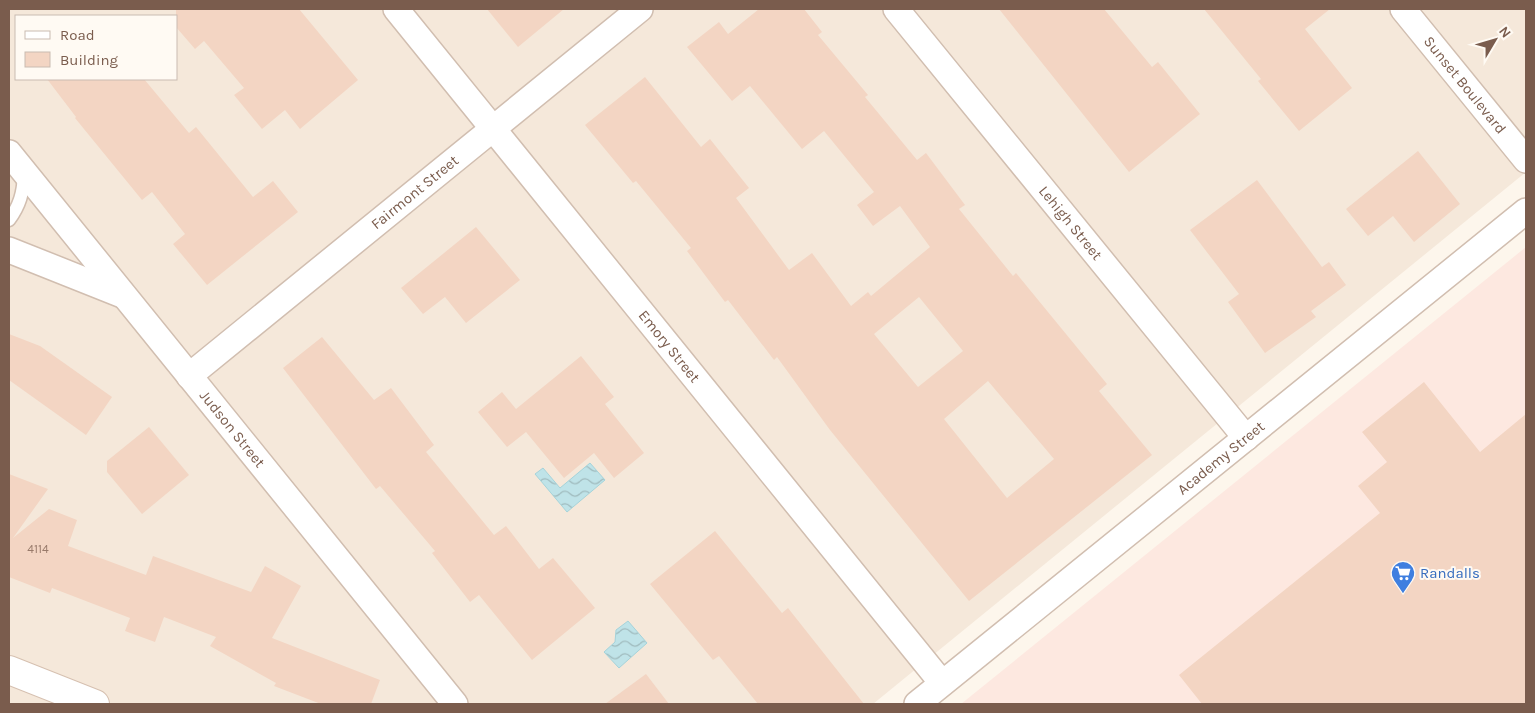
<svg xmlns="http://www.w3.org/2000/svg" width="1535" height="713" font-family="Karla,sans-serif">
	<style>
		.residential { fill: #f5e8da; fill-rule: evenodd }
		.commercial { fill: #fde8e0 }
		.water { fill: url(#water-waves); stroke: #a5d3da }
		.building { fill: #f3d5c3; fill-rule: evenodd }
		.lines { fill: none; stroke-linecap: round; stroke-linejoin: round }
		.lane-casing { stroke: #d1beb0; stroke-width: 15 }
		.street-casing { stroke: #d1beb0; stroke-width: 28 }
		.secondary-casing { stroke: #d6c0b0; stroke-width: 30 }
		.lane { stroke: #fff; stroke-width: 12 }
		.street { stroke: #fff; stroke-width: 25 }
		.secondary { stroke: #fff; stroke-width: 28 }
		.labels { text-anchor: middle; stroke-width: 4; stroke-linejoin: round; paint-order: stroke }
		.number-label { font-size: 12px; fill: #987a6a }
		.street-label { font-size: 15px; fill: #7a5c4d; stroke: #fffaf3 }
		.shop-label { font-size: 15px; fill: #366cbe; stroke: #fffaf3; text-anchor: start }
	</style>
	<defs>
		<pattern id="water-waves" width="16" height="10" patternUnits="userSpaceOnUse" patternTransform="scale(1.25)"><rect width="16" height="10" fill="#bfe3e8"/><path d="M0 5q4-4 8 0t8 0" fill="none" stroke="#a0bbbe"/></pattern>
	</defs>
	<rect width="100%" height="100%" fill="#fdf6ec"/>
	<!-- residential -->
	<path class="residential" d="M9,9H1526V172L873,704H9ZM16,16H176V79H16Z"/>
	<!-- commercial -->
	<polygon class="commercial" points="1526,247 1526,704 961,704"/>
	<!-- water -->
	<g class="water">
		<polygon points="590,463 605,480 567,512 535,474 543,468 560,488"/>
		<polygon points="628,621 647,643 619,668 604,652 615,642 616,630"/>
	</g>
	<!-- building -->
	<g class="building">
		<polygon points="176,9 299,9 358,80 300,129 285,110 262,129 234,95 244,88 204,41 195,49 176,27"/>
		<polygon points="487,9 564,9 518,47"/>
		<path d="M759,9H804L822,32L818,35L868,95L865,97L917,160L926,153L965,205L959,209L1013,276L1016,273L1107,384L1099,391L1152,455L969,601L830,430L777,357L774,360L728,300L725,302L687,251L691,248L636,181L633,183L585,125L645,77L701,147L710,139L749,188L736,198L789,270L812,253L851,306L868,292L871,296L930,247L900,206L873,226L857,205L874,192L824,131L802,149L750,86L732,101L687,47L719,22L728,34ZM919,297L963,351L918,387L874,334ZM988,381L1054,459L1007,498L944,419Z"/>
		<polygon points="999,9 1104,9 1152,67 1158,62 1200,114 1129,172"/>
		<polygon points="1204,9 1330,9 1305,29 1352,88 1299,131 1258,81 1261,79"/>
		<polygon points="47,79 144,79 189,133 196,127 253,197 273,181 298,212 207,285 173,244 185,234 152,192 142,200 75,118 76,117"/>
		<polygon points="1418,151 1460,204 1414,242 1393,216 1368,236 1346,209"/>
		<polygon points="1257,180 1322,267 1329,262 1346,285 1311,311 1316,317 1265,353 1228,302 1239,294 1190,230"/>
		<polygon points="476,227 520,280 466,323 445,297 423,314 401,288"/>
		<polygon points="9,334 40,346 112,397 86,435 9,380"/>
		<polygon points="322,337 374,400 391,388 434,445 426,452 494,535 506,526 539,569 553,558 595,608 532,660 479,595 470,602 432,553 435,551 380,486 376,489 283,368"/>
		<polygon points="581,356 614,397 605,404 644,453 614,478 594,453 564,478 526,432 507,447 478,412 502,392 516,409"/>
		<polygon points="1424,382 1480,452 1526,414 1526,704 1202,704 1179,675 1380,513 1358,486 1387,462 1362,432"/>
		<polygon points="149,427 189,475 142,514 107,472 107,461"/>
		<polygon points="9,474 48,489 13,538 49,509 77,520 68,546 146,575 153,556 251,592 265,566 301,586 272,638 380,680 371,704 321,704 274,686 276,683 210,646 216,637 164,617 155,642 125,631 130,618 52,588 50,593 9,577"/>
		<polygon points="715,531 782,613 788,608 864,704 758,704 719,656 713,660 650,584"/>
		<polygon points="646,674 669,704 605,704"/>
	</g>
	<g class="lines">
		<!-- lane casing -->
		<g class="lane-casing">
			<path id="lane" d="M9,220C20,205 23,193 24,175"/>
		</g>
		<!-- street casing -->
		<g class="street-casing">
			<g id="street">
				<path id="s1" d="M396,9L942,683"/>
				<path id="s2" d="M896,9L1246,438"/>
				<path id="s3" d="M1403,9L1526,160"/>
				<path id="s4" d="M9,153L455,704"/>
				<polyline points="9,250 122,295"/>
				<path id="s5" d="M189,376L640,9"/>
				<path id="s6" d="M917,704L1526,211"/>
			</g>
		</g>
		<!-- secondary casing -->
		<g class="secondary-casing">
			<polyline id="secondary" points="9,670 95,704"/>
		</g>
		<!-- lane -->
		<use href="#lane" class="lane"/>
		<!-- street -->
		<use href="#street" class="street"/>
		<!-- secondary -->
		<use href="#secondary" class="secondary"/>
	</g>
	<!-- icons -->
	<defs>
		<g id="supermarket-pin" transform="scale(1.25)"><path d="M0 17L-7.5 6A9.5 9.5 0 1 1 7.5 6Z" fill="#3f7fe0" stroke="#fffaf3"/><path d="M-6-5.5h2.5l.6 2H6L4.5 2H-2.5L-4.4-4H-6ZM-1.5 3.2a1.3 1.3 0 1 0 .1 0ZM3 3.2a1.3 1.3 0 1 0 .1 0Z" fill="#fff"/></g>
	</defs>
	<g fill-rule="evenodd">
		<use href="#supermarket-pin" x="1403" y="573"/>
	</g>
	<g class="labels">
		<!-- number labels -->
		<g class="number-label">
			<text x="38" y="553">4114</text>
		</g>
		<!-- street labels -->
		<g class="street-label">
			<text dy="5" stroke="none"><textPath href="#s3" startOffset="98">Sunset Boulevard</textPath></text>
			<text dy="5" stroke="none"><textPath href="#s5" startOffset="291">Fairmont Street</textPath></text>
			<text dy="5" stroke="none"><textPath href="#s2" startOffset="276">Lehigh Street</textPath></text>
			<text dy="5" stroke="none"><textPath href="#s1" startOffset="434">Emory Street</textPath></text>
			<text dy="5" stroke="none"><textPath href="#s4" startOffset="355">Judson Street</textPath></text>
			<text dy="5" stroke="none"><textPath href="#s6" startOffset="391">Academy Street</textPath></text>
		</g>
		<!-- shop labels -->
		<g class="shop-label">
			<text x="1420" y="578">Randalls</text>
		</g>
	</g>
	<!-- border -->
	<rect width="1535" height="713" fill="none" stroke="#7a5c4d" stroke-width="20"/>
	<!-- legend -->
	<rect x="15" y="15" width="162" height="65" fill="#fffaf3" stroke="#cabbb1"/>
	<rect x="25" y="31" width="25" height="8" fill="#ffffff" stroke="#cabbb1"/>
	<text x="60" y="40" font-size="15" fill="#7a5c4d">Road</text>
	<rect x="25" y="52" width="25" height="15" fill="#f3d5c3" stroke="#cabbb1"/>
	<text x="60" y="65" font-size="15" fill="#7a5c4d">Building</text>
	<!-- north arrow -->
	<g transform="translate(1495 40) rotate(52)" stroke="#fffaf3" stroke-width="4" paint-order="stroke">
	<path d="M0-4L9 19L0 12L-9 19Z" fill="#7a5c4d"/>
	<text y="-8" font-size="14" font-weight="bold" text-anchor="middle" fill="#7a5c4d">N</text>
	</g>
</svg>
